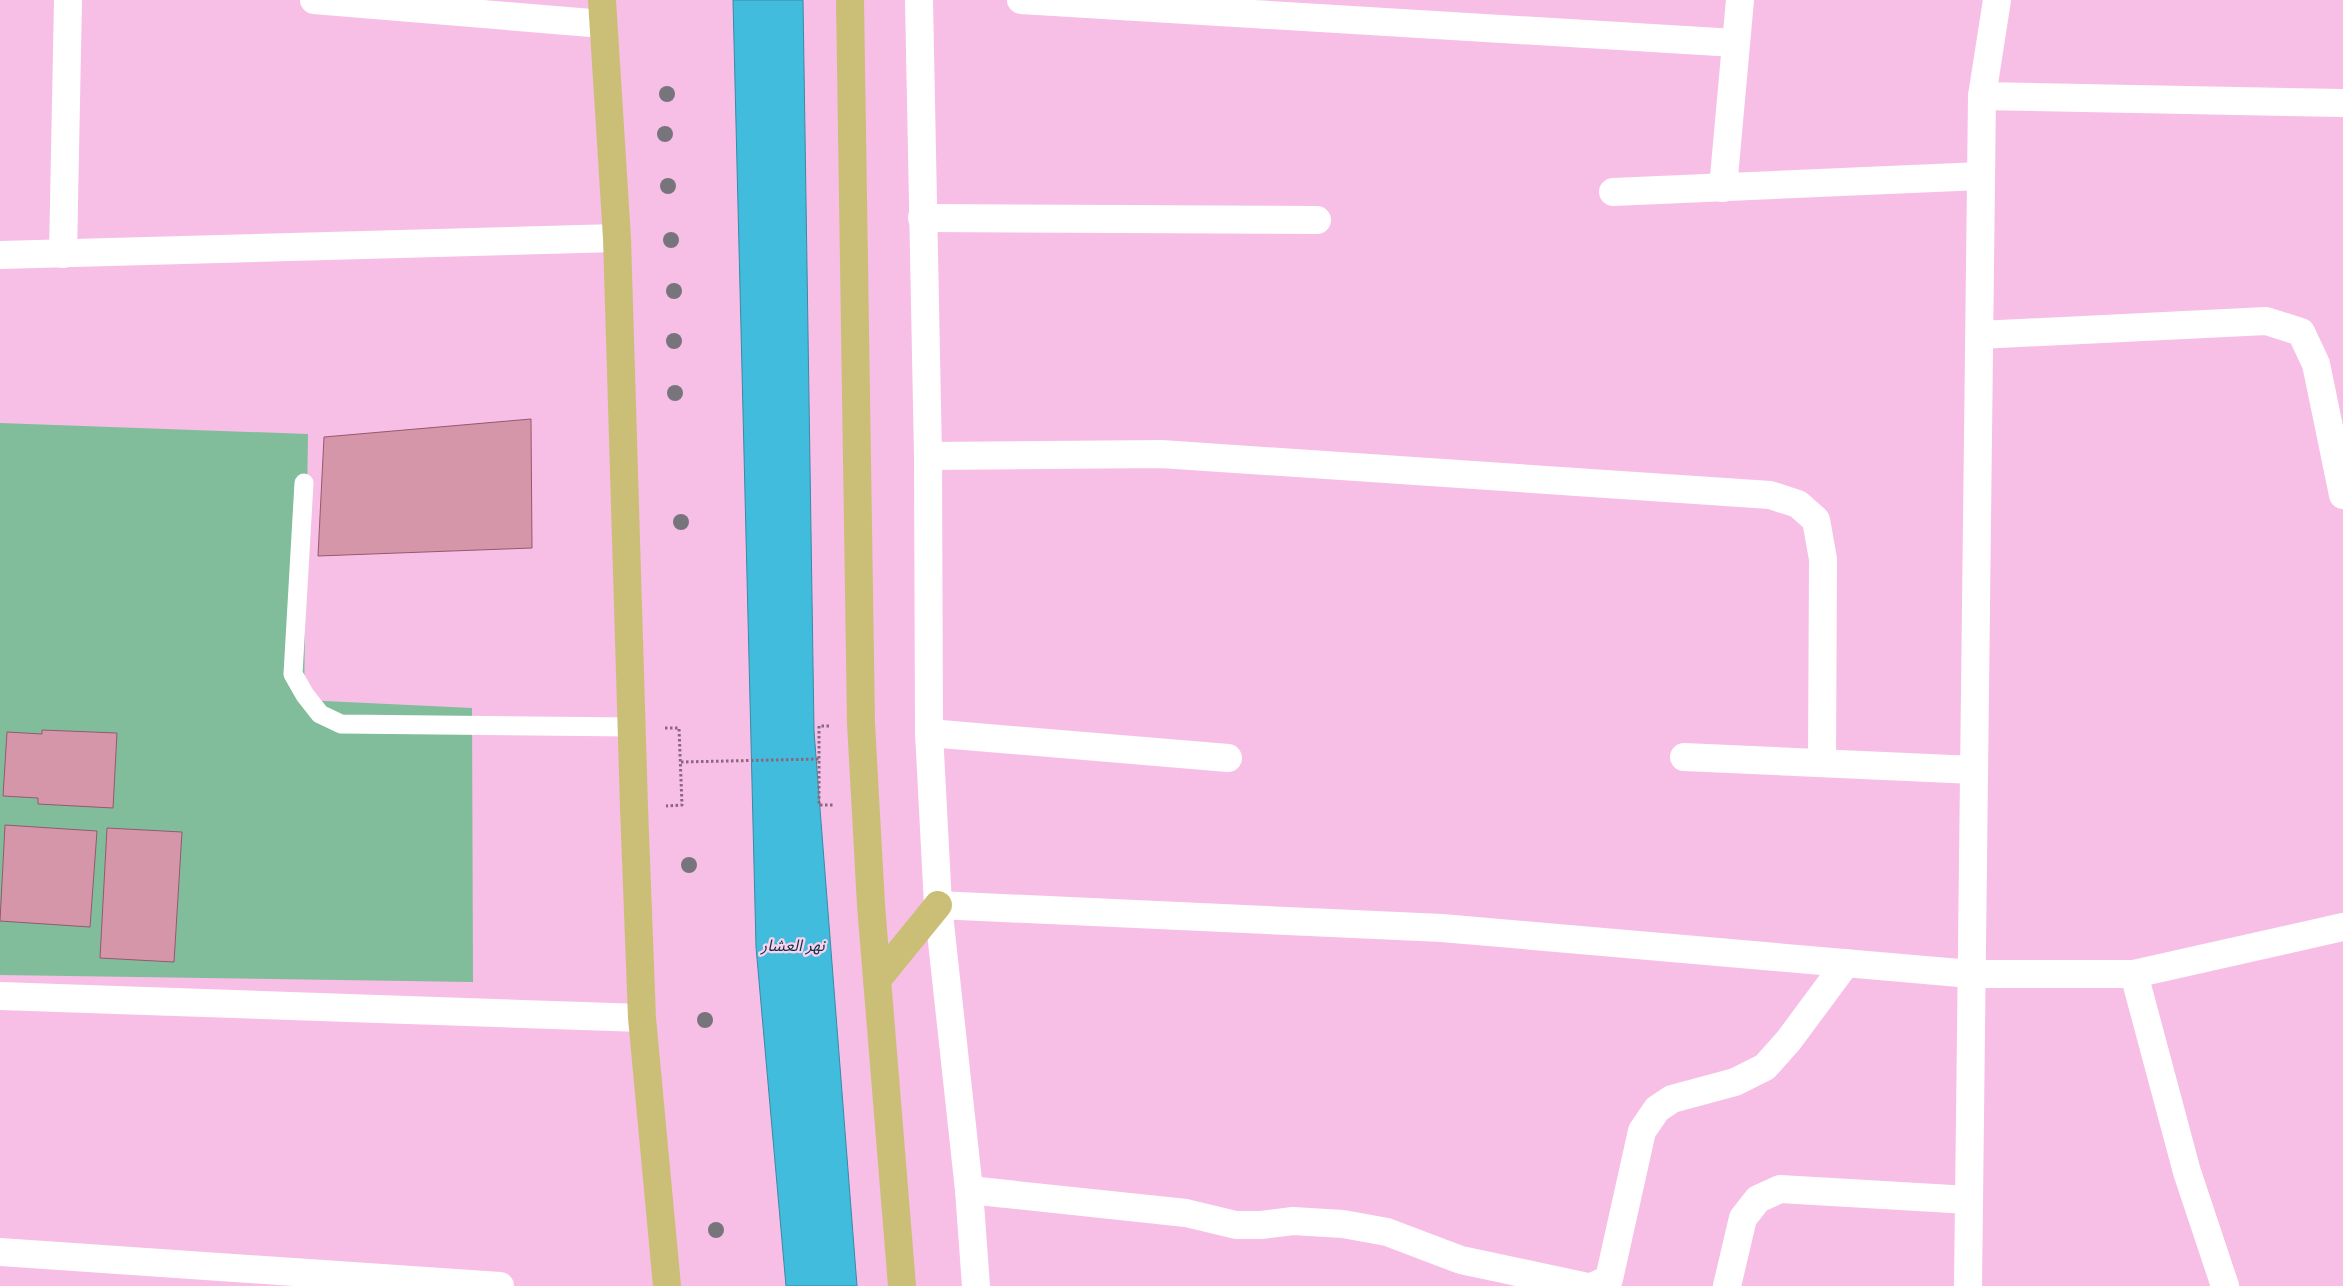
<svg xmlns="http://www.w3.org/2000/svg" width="2343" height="1286" font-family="'Nunito Sans','Noto Sans Arabic',sans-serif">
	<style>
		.pitch { fill: #81bd9b }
		.water { fill: #41bcdc; stroke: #3a8aa4 }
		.building { fill: #d596aa; stroke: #94596d }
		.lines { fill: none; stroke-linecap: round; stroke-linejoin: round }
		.path { stroke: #8b6680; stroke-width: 3; stroke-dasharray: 2.5 2.5; stroke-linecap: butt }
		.service { stroke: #fff; stroke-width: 19 }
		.minor { stroke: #fff; stroke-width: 28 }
		.tertiary { stroke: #fff; stroke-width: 28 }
		.primary { stroke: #cbbf77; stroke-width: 28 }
		.tree { fill: #77757b }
		.labels { text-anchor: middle; stroke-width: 4.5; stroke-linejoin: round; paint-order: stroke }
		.water-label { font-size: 16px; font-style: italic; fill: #003744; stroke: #fed0ee }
	</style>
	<rect width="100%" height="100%" fill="#f7bfe5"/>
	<!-- pitch -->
	<polygon class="pitch" points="0,423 308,434 304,700 472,708 473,982 0,975"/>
	<!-- water -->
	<polygon class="water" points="733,0 803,0 814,731 857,1286 786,1286 756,947"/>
	<!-- building -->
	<g class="building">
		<polygon points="531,419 532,548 318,556 324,437"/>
		<polygon points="42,730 117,733 113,808 38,804 38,798 3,796 7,732 42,734"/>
		<polygon points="5,825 97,831 90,927 0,921"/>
		<polygon points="107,828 182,832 174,962 100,958"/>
	</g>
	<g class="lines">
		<!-- path -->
		<g class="path">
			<polyline points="829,726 819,726 819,805 833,805"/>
			<polyline points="665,728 679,728 682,805 666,806"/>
			<polyline points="681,762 819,759"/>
		</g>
		<!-- service -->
		<polyline class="service" points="304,483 293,674 305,695 320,714 341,724 632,727"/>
		<!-- minor -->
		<g class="minor">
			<polyline points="314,0 603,24"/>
			<polyline points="919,0 928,456 929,733 938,905 969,1190 976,1286"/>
			<polyline points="1021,0 1735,43"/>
			<polyline points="1982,96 2343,103"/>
			<polyline points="1723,188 1740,0"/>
			<polyline points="1613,192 1981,176"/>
			<polyline points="922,218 1317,220"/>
			<polyline points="63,254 68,0"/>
			<polyline points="0,255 617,238"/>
			<polyline points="1980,335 2266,321 2301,332 2316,364 2343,495"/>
			<polyline points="928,456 1161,454 1770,495 1798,504 1816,520 1823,559 1822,763"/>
			<polyline points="929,733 1228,758"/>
			<polyline points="1684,757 1974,770"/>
			<polyline points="938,905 1442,928 1971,974 2134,974 2343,927"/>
			<polyline points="2134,974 2187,1172 2225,1286"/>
			<polyline points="0,996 642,1018"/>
			<polyline points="969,1190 1186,1213 1236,1225 1261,1225 1293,1221 1343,1224 1387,1232 1461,1260 1583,1286"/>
			<polyline points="0,1252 500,1286"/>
			<polyline points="1594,1286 1609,1279 1642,1131 1657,1109 1672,1099 1735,1082 1765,1067 1789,1040 1846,963"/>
			<polyline points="1727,1286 1743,1218 1758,1199 1780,1189 1969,1200"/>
		</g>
		<!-- tertiary -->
		<polyline class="tertiary" points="1968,1286 1982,96 1997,0"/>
		<!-- primary -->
		<g class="primary">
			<polyline points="602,0 617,238 634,807 642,1018 667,1286"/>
			<polyline points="850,0 861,723 871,905 902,1286"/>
			<polyline points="877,980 938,905"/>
		</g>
	</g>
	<!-- trees -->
	<g class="tree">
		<circle cx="667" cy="94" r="8"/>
		<circle cx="665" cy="134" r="8"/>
		<circle cx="668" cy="186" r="8"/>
		<circle cx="671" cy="240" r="8"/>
		<circle cx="674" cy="291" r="8"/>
		<circle cx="674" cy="341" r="8"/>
		<circle cx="675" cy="393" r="8"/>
		<circle cx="681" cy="522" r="8"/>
		<circle cx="689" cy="865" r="8"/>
		<circle cx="705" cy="1020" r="8"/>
		<circle cx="716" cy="1230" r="8"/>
	</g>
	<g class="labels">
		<!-- water labels -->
		<g class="water-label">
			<text x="793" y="951">نهر العشار</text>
		</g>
	</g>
</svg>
